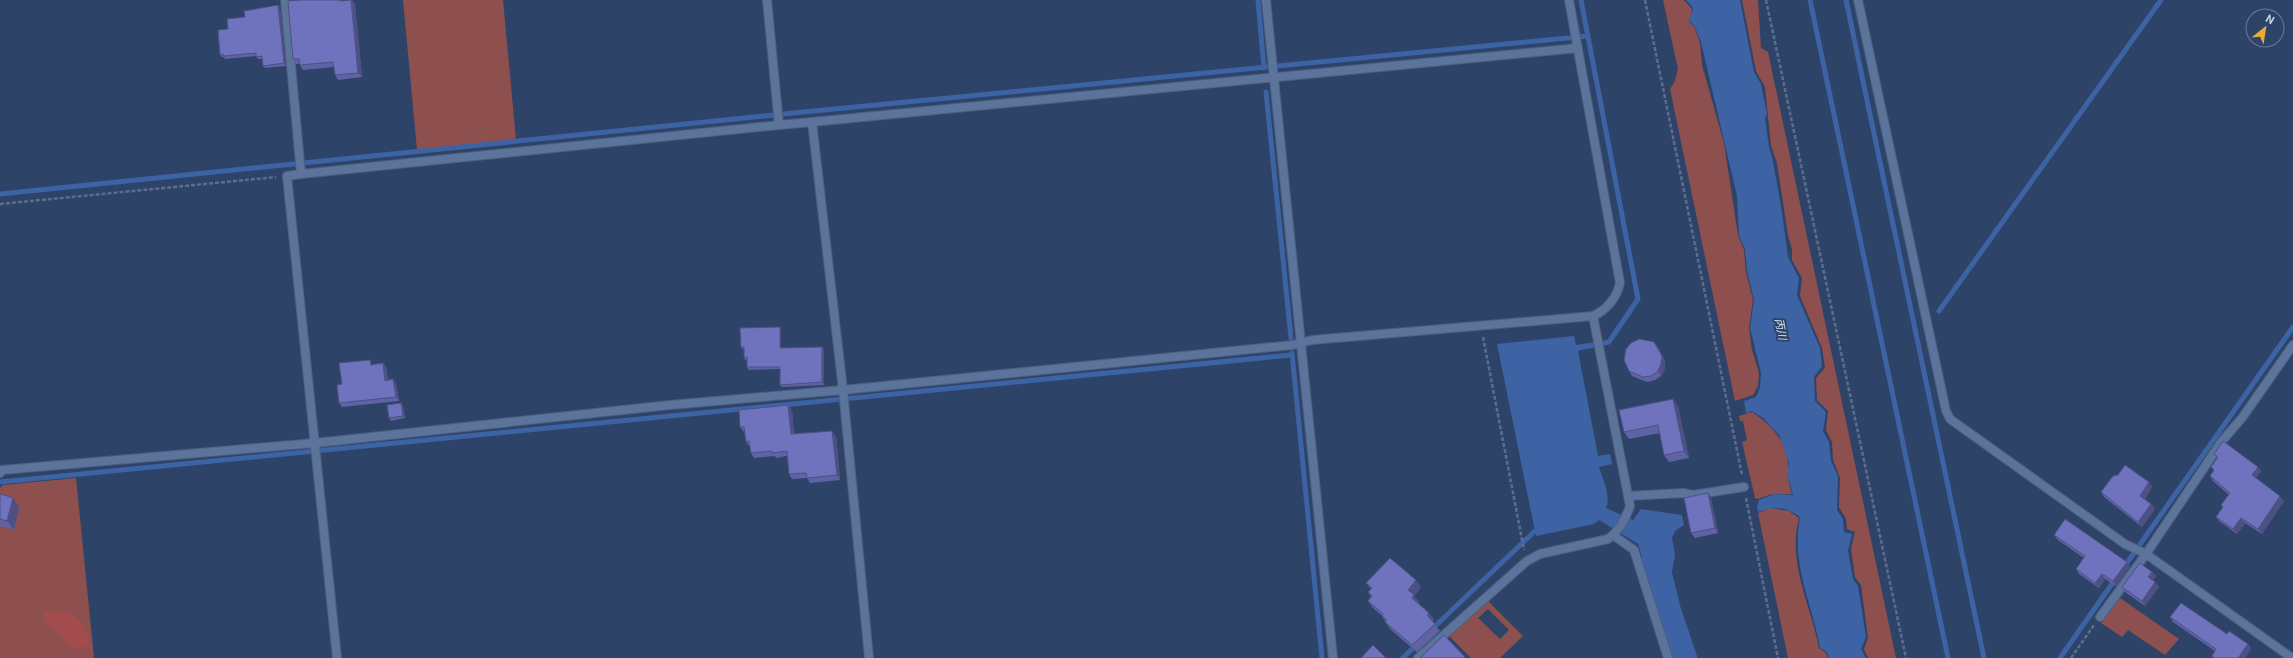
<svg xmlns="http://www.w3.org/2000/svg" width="2293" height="658" font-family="Roboto,'Noto Sans JP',sans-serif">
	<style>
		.green { fill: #8e4f4f; fill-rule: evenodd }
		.forest { fill: #a34c4e }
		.water { fill: #3d63a5 }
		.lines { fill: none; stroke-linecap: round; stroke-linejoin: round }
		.stream { stroke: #3d63a5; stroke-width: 5 }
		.river { stroke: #3d63a5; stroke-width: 30 }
		.street-casing { stroke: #4d5f7d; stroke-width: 10 }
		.path { stroke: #5b6e8f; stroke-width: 2.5; stroke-dasharray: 4 2; stroke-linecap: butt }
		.street { stroke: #5c739b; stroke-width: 8 }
		.wall { fill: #5f62a3 }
		.shaded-wall { fill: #4e5084 }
		.building { fill: #6f72bd; stroke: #4e5084 }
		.labels { text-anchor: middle; stroke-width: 4; stroke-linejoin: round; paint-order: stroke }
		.water-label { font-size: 11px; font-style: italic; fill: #d7e3f6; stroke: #2e4368 }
	</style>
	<rect width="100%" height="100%" fill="#2e4368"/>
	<!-- green -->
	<g class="green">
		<polygon points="403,0 503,0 516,140 417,150"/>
		<polygon points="1663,0 1684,0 1692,9 1689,22 1694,26 1700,43 1702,65 1724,143 1738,235 1744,250 1746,272 1753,300 1749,328 1752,350 1759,373 1758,386 1753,395 1735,401 1670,89 1675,81 1678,69"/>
		<polygon points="1742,0 1758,0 1761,48 1768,52 1896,658 1868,658 1864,649 1868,638 1861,585 1855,577 1851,549 1855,532 1847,529 1846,519 1839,507 1840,478 1833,460 1832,442 1826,430 1828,411 1817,400 1816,378 1825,368 1822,348 1800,296 1802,278 1792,260 1792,249 1788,235 1777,163 1771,146 1765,87 1756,71"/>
		<path d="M1752,412C1769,423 1788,442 1788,464C1788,477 1788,481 1792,494H1772L1758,499L1755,498L1742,442L1747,440L1743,421H1740L1739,416Z"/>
		<polygon points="76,478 94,658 0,658 0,488 3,485"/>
		<path d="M1770,508L1789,511L1799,518C1787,562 1811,606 1819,648L1825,652L1828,658H1788L1758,513Z"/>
		<polygon points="2120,598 2179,639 2165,655 2128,630 2122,637 2101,623"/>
		<path d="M1488,601L1523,636L1500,658H1471L1448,635ZM1488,609L1509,630L1500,639L1478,618Z"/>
	</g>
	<!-- forest -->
	<path class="forest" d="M63,610C77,612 93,632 88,646L76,649L67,646L60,634L46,624L42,616L44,613Z"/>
	<!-- water -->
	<g class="water">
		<path d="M1686,0H1740L1754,72L1761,84L1767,114L1765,119L1769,147L1772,157L1781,206L1788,257L1799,278L1797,295L1820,348L1822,366L1814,377L1815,401L1826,412L1823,431L1829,442L1831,461L1838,476L1837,510L1843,519L1844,532L1852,534L1848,551L1853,579L1858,586L1866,637L1861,649L1866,658H1829L1826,651L1820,648C1812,602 1791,566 1800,517C1786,507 1774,506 1758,512L1757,507L1759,500L1774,494L1793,495L1787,474L1789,463L1779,435L1763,418L1752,411L1746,413L1744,401L1756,397L1760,387L1761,373L1750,328L1754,300L1747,271L1745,250L1739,235L1737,196L1701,42L1694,25L1689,21L1693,8Z"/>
		<path d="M1574,336L1576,345L1588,343L1589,348L1578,351L1598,456L1610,454L1612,464L1599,467C1603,479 1611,497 1606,508L1633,520L1641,509L1682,515L1684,525L1675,531L1672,538L1675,555L1669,587L1673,603L1658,607L1638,544L1599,520L1594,524L1536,536L1497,344Z"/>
	</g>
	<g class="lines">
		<!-- stream -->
		<g class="stream">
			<polyline points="1258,0 1264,68"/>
			<polyline points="1581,0 1638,299 1609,342 1583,347"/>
			<polyline points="1810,0 1948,658"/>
			<polyline points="1846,0 1984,658"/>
			<polyline points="1266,92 1291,338"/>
			<polyline points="0,194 793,113 1588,36"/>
			<polyline points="1939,311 2161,0"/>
			<polyline points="1292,353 1322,658"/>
			<polyline points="0,482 1291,355"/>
			<polyline points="2124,567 2293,327"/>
			<polyline points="1431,630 1538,528"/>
			<polyline points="1403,658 1417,644"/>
			<polyline points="2060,658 2116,578"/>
		</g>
		<!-- river -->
		<polyline class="river" points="1655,566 1666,611 1682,658"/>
		<!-- street casing -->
		<g class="street-casing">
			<g id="street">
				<polyline points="285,0 301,174 287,176 337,658"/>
				<polyline points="767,0 779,125 812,122 843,390 869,658"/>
				<polyline points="1266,0 1333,658"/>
				<path d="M1569,0L1620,283C1617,297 1607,310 1593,316"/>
				<polyline points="1858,0 1946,411 1950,419 2125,544 2146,554 2292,658"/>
				<polyline points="812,122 1578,48"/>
				<polyline points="301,174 779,125"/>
				<path d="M0,473L2,470L315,443L670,405L843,390L1293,345L1312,340L1593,316L1630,506C1626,518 1619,531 1608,539L1540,554L1527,561L1418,658"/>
				<polyline points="1628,496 1683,493 1693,495 1744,487"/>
				<polyline points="1613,535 1634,550 1668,658"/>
				<polyline points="2100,617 2146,554 2222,441 2242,418 2293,345"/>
			</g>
		</g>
		<!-- path -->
		<g class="path">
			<polyline points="1645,0 1742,475"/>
			<polyline points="1766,0 1906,658"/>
			<polyline points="0,204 276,177"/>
			<polyline points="1483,337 1524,550"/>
			<polyline points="1746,498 1778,658"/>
			<polyline points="2071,658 2094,625"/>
		</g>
		<!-- street -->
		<use href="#street" class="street"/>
	</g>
	<!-- wall -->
	<g class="wall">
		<polygon points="352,0 355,4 362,77 338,80 335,75 334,67 303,70 300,65 300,64 296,64 293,59 343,1"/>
		<polygon points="280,7 286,66 265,68 263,66 262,59 258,59 256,56 225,59 224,57 222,57 220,55 245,17"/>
		<polygon points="781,329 781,348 824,349 824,385 782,387 780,385 780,369 749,370 747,367 747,360 745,360 744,357 744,349 742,349 741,347"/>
		<polygon points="1658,347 1665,361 1665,369 1661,376 1655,380 1647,382 1632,376 1629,371"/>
		<polygon points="383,363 386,367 388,380 393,379 396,384 399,401 342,407 339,403 342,384 373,364"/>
		<polygon points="401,403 403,406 405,418 391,421 389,418"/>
		<polygon points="1678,406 1689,458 1669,462 1664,455 1660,433 1629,439 1624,432"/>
		<polygon points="792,410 794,434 836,436 840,480 810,483 807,478 792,479 789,474 787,456 776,458 775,456 754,458 751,453 750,446 749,446 746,442 745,432 744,432 740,427"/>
		<polygon points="2214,454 2261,471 2256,478 2284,501 2262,534 2245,523 2237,534 2219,521 2216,517 2223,508 2221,505 2229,495 2213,481 2210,476 2214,471 2211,467 2217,459"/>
		<polygon points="2149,482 2152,487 2145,499 2151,504 2155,509 2142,527 2104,497 2101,492"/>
		<polygon points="0,496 19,507 14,530 0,526"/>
		<polygon points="1711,498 1718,533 1695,538 1691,533"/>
		<polygon points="2054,535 2127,562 2130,566 2116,586 2105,579 2099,588 2079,574 2076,569 2084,558 2058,540"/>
		<polygon points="2152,572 2156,576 2153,580 2155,582 2159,587 2145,606 2125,592 2122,587"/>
		<polygon points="1366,583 1421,587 1414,596 1419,602 1418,603 1429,613 1434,620 1432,622 1440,631 1417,652 1390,629 1382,616 1373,608 1368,601 1371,597 1368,592 1371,589"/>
		<polygon points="2170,617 2227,634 2248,644 2251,649 2245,658 2213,658 2212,656 2215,651 2173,622"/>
	</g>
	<!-- shaded-wall -->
	<g class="shaded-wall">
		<polygon points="352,0 355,4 362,77 358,73"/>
		<polygon points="278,5 280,7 286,66 284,63"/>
		<polygon points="780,327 781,329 781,351 780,348"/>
		<polygon points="1654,342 1665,361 1665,369 1661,376 1658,371"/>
		<polygon points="822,347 824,349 824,385 822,382"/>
		<polygon points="383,363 386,367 388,385 385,381"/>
		<polygon points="393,379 396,384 399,401 396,397"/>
		<polygon points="1673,399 1678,406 1689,458 1684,451"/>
		<polygon points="401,403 403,406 405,418 403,416"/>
		<polygon points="788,405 792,410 794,439 791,434"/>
		<polygon points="832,431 836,436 840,480 837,475"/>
		<polygon points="2258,467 2261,471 2255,480 2252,475"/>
		<polygon points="2149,482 2152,487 2144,501 2140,496"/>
		<polygon points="1708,493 1711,498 1718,533 1715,528"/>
		<polygon points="2280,496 2284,501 2262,534 2258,529"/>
		<polygon points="13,498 19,507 14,530 7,521"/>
		<polygon points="2151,504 2155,509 2142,527 2138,522"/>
		<polygon points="2241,518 2245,523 2237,534 2233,529"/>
		<polygon points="2127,562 2130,566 2116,586 2113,581"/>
		<polygon points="2152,572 2156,576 2152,582 2148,577"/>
		<polygon points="2102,574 2105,579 2099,588 2095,583"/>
		<polygon points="1416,580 1421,587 1414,596 1419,602 1417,605 1412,598 1408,590"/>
		<polygon points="2155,582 2159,587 2145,606 2142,601"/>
		<polygon points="1429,613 1434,620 1431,622 1427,615"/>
		<polygon points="2248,644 2251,649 2245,658 2238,658"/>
	</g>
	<!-- building -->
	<g class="building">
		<polygon points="301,0 340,0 340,1 351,0 358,73 335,75 333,62 300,65 299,59 293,59 288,1"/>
		<polygon points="278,5 284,63 263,66 262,56 256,57 256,53 224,56 223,54 220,55 218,30 228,29 227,19 245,17 244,11"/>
		<polygon points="780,327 780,348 822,347 822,382 780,385 780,367 747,367 747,357 744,357 744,347 741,347 740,328"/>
		<polygon points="1639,339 1654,342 1662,356 1661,364 1658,371 1651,376 1643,377 1629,371 1624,360 1626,349 1631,343"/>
		<polygon points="370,360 371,365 383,363 385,381 393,379 396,397 339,403 337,385 342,384 339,363"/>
		<polygon points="1673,399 1684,451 1664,455 1658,425 1624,432 1619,410"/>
		<polygon points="401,403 403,416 389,418 387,405"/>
		<polygon points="788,405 791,434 832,431 837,475 807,478 806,473 789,474 787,451 773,453 772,451 751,453 749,441 746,442 744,427 740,427 739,410"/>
		<polygon points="2223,441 2258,467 2252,475 2280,496 2258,529 2241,518 2233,529 2216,517 2223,507 2221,505 2230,493 2210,476 2214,470 2211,467 2218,457 2214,454"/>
		<polygon points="2125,465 2149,482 2140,496 2151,504 2138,522 2101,492 2113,476 2118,475"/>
		<polygon points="1708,493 1715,528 1691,533 1684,498"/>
		<polygon points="1,494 13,498 7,521 0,519 0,496"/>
		<polygon points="2065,519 2127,562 2113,581 2102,574 2095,583 2076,569 2085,556 2054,535"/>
		<polygon points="1390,558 1416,580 1408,590 1414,595 1412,598 1429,613 1427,615 1435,624 1412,645 1385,622 1387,620 1382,616 1383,614 1368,601 1372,596 1368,592 1372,588 1366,583"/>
		<polygon points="2140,563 2152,572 2148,577 2155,582 2142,601 2122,587"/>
		<polygon points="2181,603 2227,634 2229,631 2248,644 2238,658 2215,658 2212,656 2216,649 2170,617"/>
		<polygon points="1444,635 1465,657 1464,658 1420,658"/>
		<polygon points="1373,645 1385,657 1385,658 1361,658"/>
	</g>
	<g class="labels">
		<!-- water labels -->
		<g class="water-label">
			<text transform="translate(1781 329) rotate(79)" y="4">丙川</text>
		</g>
	</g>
	<!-- north arrow -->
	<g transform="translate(2265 28) rotate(30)"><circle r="19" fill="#2e4368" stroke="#6a7c9b"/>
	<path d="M0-3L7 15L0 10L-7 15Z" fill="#e6ac36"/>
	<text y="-6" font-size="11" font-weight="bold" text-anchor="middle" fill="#c5d2e8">N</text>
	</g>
</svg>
